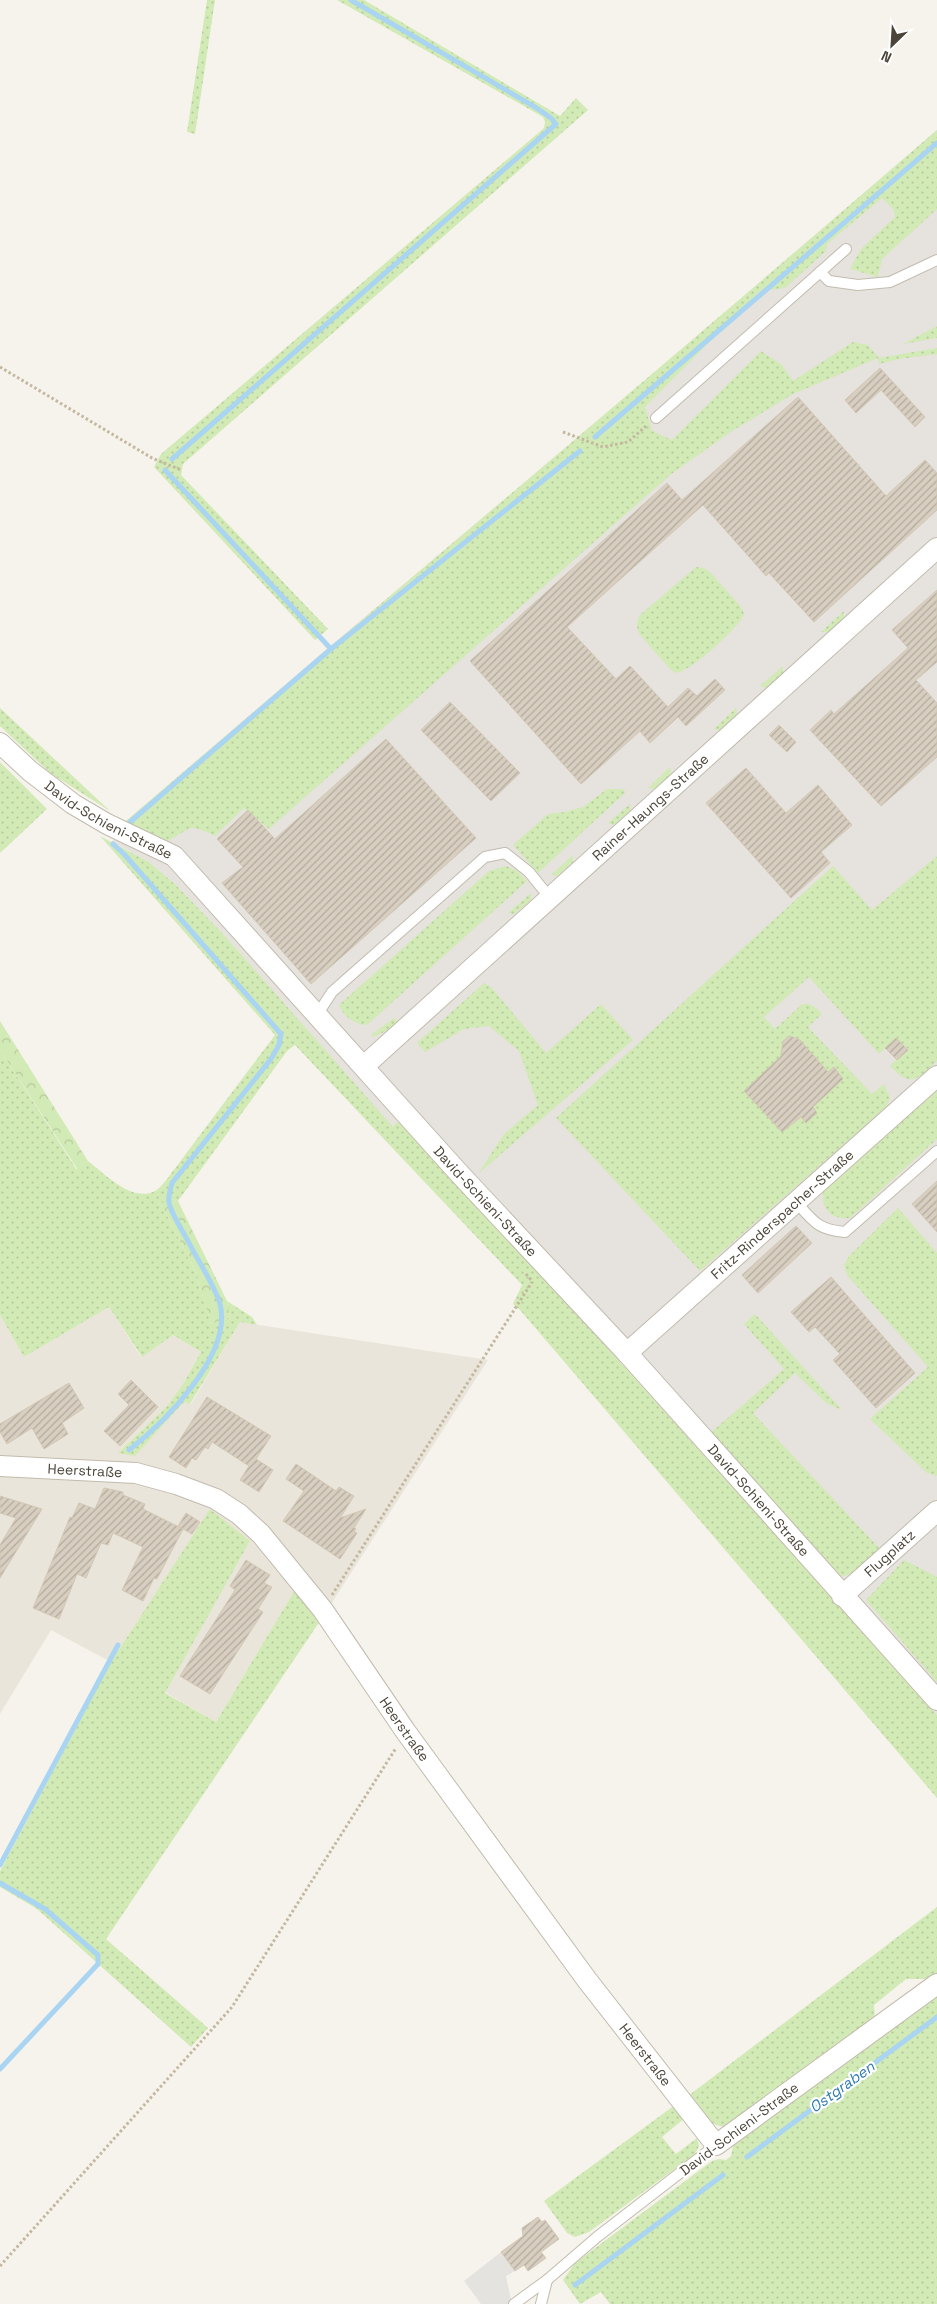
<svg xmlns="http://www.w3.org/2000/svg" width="937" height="2304" font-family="'Space Grotesk',sans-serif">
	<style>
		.residential { fill: #eae5da }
		.industrial { fill: #e6e2dd }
		.grass { fill: url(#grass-dots) }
		.forest { fill: url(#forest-crowns) }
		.parking { fill: #e5e3e0 }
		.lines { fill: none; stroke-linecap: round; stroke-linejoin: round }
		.stream { stroke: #a9d4f2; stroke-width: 5 }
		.building { fill: url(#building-hatch); stroke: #d3c7b4 }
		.lane-casing { stroke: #c2bbae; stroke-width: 12 }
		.street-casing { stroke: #c2bbae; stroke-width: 22 }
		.path { stroke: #c4b79f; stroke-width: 3; stroke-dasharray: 2.5 2.5; stroke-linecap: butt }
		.lane { stroke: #fff; stroke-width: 10 }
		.street { stroke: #fff; stroke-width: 20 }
		.labels { text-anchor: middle; stroke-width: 4.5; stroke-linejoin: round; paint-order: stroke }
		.street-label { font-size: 14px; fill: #4b4439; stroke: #fff }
		.water-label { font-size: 15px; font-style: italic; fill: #2e7ab2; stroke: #fff }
	</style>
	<defs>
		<pattern id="grass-dots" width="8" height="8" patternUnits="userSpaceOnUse" patternTransform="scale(1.25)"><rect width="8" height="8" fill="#d2eab5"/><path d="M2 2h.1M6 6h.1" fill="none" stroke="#b6ca9c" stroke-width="1.8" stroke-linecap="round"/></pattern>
		<pattern id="forest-crowns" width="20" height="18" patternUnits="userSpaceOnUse" patternTransform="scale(1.25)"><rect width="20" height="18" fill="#d2eab5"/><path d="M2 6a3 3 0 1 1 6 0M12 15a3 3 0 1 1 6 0" fill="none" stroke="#b6ca9c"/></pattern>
		<pattern id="building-hatch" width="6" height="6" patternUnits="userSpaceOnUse" patternTransform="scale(1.25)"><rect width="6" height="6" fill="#d8cfc1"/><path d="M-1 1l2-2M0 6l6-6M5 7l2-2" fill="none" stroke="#b1aa9e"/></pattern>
	</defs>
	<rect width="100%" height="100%" fill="#f6f3ec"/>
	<!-- residential -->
	<polygon class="residential" points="109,1307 141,1357 173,1335 201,1352 183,1384 167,1406 119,1452 184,1402 191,1404 240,1322 488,1360 320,1621 296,1588 216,1722 165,1692 250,1541 210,1510 111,1662 51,1630 0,1714 0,1315 24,1357"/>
	<!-- industrial -->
	<polygon class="industrial" points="937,130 937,1715 401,1118 393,1128 224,935 176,885 149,862 112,842 126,821 329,647 675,356"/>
	<!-- grass -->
	<g class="grass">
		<polygon points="207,0 215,0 195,134 187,132"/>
		<polygon points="337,0 364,0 560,116 576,98 588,110 183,464 181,475 328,629 315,640 154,467 161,454 544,128 545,122 543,117"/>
		<path d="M937,130V209L882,259L878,277L850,269L861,249L895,217L894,210L882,198L827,244L826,251L785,288L760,291L645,407L652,431L672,440L761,351L782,365L793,381L853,342L868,345L879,358L937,348V354L899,359L879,364L878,358L793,394L729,433L670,475L269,829L244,808L215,836C186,823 194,827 168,841L126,821C396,590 668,362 937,130Z"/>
		<polygon points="937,326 937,338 903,344"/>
		<path d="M696,567L704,568L710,572L742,608L744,614C740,627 690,672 676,673L671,670L640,635C636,627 636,623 640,615Z"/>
		<polygon points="844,611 844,619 829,632 821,632"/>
		<polygon points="783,666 783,673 767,688 760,686"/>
		<polygon points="0,708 110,811 50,773 0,726"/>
		<polygon points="736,708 737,715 720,730 714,729"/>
		<polygon points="0,762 47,809 0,853"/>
		<polygon points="670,767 671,775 654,789 648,788"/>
		<polygon points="607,789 622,789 626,792 538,873 513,845 548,814 565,812 583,807"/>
		<polygon points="630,804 630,811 614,825 608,823"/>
		<path d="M100,836L149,862L176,885L224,935L393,1127L401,1118L937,1715V1798L520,1310L513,1304L522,1285L295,1045L287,1051L178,1201L159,1204L164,1209L196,1273L211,1324L230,1317L227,1301L252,1317L257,1325L240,1322L190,1404L184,1402L135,1456L118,1453L167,1406L183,1384L201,1352L173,1335L142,1357L109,1307L24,1357L0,1315V1050L77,1170L88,1161C105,1174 132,1203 155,1191C159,1189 164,1183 167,1179L275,1035Z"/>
		<polygon points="573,855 573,862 557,876 551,875"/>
		<path d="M937,856V1061C917,1079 912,1089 890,1066L908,1049L896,1038L879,1054L809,977L764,1017L775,1029L801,1005C811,1002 815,1007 822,1014L808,1027L872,1094L884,1084L890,1098L886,1107L700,1271L556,1118L833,866L872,910Z"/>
		<path d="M506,866L517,871L527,881L367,1025C355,1025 343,1016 339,1005L348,997L489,871Z"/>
		<polygon points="531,893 531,900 514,914 508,913"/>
		<polygon points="484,983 492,988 546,1053 601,1004 633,1040 478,1174 504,1134 538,1105 519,1051 489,1026 464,1029 425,1052 417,1043"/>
		<polygon points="394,1018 398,1022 386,1031 373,1037 371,1035"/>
		<path d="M937,1090V1139L850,1218C831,1220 821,1209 823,1190Z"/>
		<polygon points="898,1208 937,1253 937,1476 927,1473 870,1419 928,1367 847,1275 844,1265 849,1256"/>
		<path d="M755,1314L842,1410L826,1403L795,1373L753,1413L880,1549C866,1562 854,1579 833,1576L707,1436L784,1369L744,1324Z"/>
		<polygon points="210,1509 250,1541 165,1693 216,1722 296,1588 320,1621 106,1939 208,2028 191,2047 37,1909 0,1887 0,1871 111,1662"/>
		<polygon points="904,1560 937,1577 937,1682 866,1600"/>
		<path d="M937,1907V1973L929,1979H906L874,2005L875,2019L726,2127C706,2125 699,2111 688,2096Z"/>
		<polygon points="937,1994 937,2304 610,2304 601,2292 580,2304 563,2280 575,2263 712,2161 719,2159 726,2160 731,2156 733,2146"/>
		<polygon points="675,2105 685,2118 662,2137 676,2154 697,2138 699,2146 695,2154 589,2232 575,2237 567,2233 544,2201"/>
	</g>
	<!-- forest -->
	<g class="forest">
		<polygon points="0,1021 88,1161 78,1170 0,1050"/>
		<polygon points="178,1201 227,1301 230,1317 211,1324 196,1273 164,1209 158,1203"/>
	</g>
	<!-- parking -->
	<polygon class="parking" points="501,2252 515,2271 506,2276 512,2304 481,2304 464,2281"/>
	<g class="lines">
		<!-- stream -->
		<g class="stream">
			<polyline points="595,437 937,143"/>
			<polyline points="172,459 556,124 551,118 535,107 351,0"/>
			<polyline points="331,649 580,451"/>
			<polyline points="130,822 331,649 165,470"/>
			<path d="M113,844L124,854L281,1034L279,1045L271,1059L172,1183C171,1188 168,1196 169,1202C170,1212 184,1233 189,1243C197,1259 216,1288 220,1304C233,1354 165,1422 129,1450"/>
			<polyline points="0,1865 118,1645"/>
			<polyline points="0,1883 45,1909 98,1955 98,1964 0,2069"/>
			<polyline points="747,2157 937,2017"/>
			<polyline points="575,2285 723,2175"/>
		</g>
	</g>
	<!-- building -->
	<g class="building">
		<polygon points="880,368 925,417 915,427 881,390 856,413 845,400"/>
		<polygon points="798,397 886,496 925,460 937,473 937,510 814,622 769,573 766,576 703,505 567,627 616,679 630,666 668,707 688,688 697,696 715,679 725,690 686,726 678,717 650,743 640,731 581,784 470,661 667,483 682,500"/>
		<polygon points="937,590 937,662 916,680 937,703 937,757 881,806 810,730 831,710 834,714 908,648 892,630"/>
		<polygon points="450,702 520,773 491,801 421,730"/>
		<polygon points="779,725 796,742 787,752 769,735"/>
		<polygon points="386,739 476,838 311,984 222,883 243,867 217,839 248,810 275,839"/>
		<polygon points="746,768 786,813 818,785 852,825 821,852 830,863 791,898 706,803"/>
		<polygon points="790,1036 800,1040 828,1072 834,1067 843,1079 813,1107 817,1113 806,1123 801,1117 782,1132 744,1091 781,1056 783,1041"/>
		<polygon points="896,1038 908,1050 897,1060 885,1048"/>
		<polygon points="937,1181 937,1232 912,1204"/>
		<polygon points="796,1226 812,1243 758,1293 742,1275"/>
		<polygon points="831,1277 915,1373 876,1408 833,1360 840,1354 815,1327 809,1332 791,1312"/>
		<polygon points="131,1380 158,1407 120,1446 104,1431 129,1405 118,1394"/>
		<polygon points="69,1383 84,1408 62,1423 68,1434 44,1449 32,1428 7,1444 0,1432 0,1424"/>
		<polygon points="207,1397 271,1436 256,1459 273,1470 259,1492 240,1480 249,1466 212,1442 208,1449 205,1447 196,1460 192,1458 186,1468 169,1457"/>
		<polygon points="296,1464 336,1491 339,1487 354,1496 340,1518 366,1509 354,1528 356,1529 354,1532 357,1533 340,1559 283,1521 304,1491 286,1479"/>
		<polygon points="104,1488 123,1492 123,1495 145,1504 143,1509 183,1529 157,1579 154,1578 143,1601 122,1590 143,1547 113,1533 108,1545 101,1543 86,1578 77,1574 59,1619 33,1608 70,1517 72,1518 79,1503 95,1509"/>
		<polygon points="0,1496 42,1509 0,1578 0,1545 16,1518 0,1513"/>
		<polygon points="186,1513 200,1522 192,1534 178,1526"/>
		<polygon points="246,1560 270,1575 264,1583 272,1587 258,1609 263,1612 210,1694 180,1676 235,1590 230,1586"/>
		<polygon points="538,2217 542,2222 545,2220 559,2239 541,2252 546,2258 528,2271 524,2265 515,2271 501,2252 523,2236 522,2228"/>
	</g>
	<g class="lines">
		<!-- lane casing -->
		<g class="lane-casing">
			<g id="lane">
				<polyline points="820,272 829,281 858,285 890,282 937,260"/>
				<polyline points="656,418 846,249"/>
				<polyline points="317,1015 332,992 485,857 505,853 529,872 550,898"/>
				<path d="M796,1202C813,1221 818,1230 845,1232L937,1151"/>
				<polyline points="514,2304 547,2280 597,2237 716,2145"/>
				<polyline points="541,2304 547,2280"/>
			</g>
		</g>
		<!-- street casing -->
		<g class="street-casing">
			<g id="street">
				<path id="s1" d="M0,743L30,771L73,804L107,824L174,856L457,1171L627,1353L937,1700"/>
				<path id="s2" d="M364,1066L937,548"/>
				<path id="s3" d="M627,1353L937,1076"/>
				<path id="s4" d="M0,1466L136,1473L176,1484L216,1499L239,1514L261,1534L323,1610L406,1732L587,1980L716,2145L937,1984"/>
				<path id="s5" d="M842,1596L937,1511"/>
			</g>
		</g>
		<!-- path -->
		<g class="path">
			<polyline points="0,367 152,458 181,470"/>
			<polyline points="563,432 603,447 628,442 646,426"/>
			<polyline points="526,1274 532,1281"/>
			<polyline points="332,1595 532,1282"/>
			<polyline points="0,2266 232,2007 396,1748"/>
		</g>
		<!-- lane -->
		<use href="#lane" class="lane"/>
		<!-- street -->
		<use href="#street" class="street"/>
	</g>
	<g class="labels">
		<!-- street labels -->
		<g class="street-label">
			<text dy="5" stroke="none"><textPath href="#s2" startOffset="386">Rainer-Haungs-Straße</textPath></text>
			<text dy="5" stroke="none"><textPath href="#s1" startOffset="134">David-Schieni-Straße</textPath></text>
			<text dy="5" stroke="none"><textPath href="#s1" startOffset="674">David-Schieni-Straße</textPath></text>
			<text dy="5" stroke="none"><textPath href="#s3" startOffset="208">Fritz-Rinderspacher-Straße</textPath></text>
			<text dy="5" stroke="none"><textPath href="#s4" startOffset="85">Heerstraße</textPath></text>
			<text dy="5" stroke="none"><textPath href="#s1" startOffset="1079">David-Schieni-Straße</textPath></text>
			<text dy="5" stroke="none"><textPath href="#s5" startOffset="64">Flugplatz</textPath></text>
			<text dy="5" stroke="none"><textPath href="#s4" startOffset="520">Heerstraße</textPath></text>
			<text dy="5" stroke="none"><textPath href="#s4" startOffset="925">Heerstraße</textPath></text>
			<text transform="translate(739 2129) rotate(-37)" y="5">David-Schieni-Straße</text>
		</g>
		<!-- water labels -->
		<g class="water-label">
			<text transform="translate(842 2087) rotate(-36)" y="5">Ostgraben</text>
		</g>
	</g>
	<!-- north arrow -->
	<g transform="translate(892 45) rotate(205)" stroke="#ffffff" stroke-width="4" paint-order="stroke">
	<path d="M0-4L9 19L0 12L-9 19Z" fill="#4b4439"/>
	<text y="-8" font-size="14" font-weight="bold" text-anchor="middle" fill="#4b4439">N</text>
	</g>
</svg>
